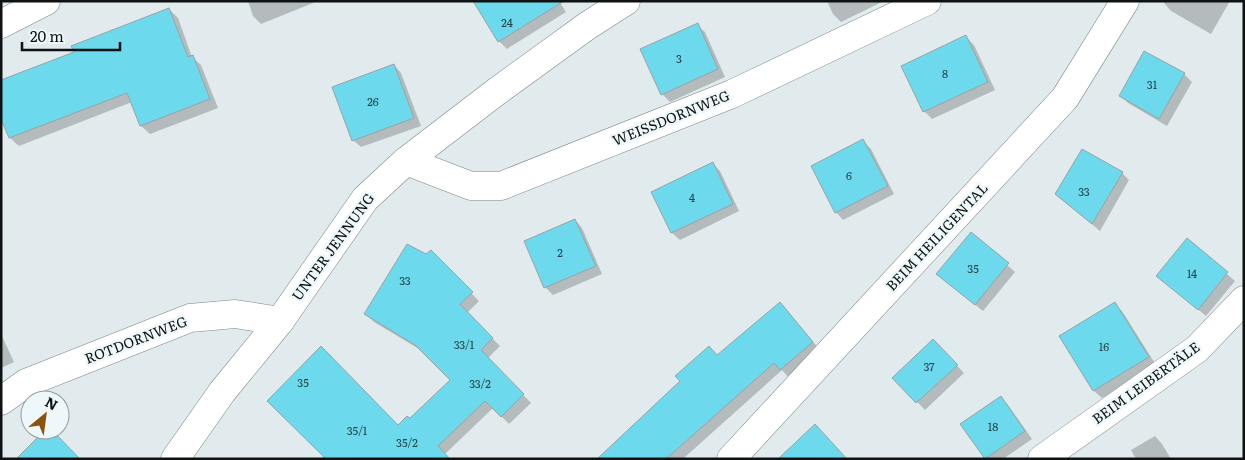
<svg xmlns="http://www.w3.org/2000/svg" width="1245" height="460" font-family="Literata,serif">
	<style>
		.shadow { fill: #0003 }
		.building { fill: #6cd9ed; stroke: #9aa3a4 }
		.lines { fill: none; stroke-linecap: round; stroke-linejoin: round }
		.street-casing { stroke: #7d8687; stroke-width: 29 }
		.street { stroke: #fff; stroke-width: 28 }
		.labels { text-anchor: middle; stroke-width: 5; stroke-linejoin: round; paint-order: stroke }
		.number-label { font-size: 11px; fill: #26444a }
		.street-label { font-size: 14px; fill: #0f1213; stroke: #eef8fa }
	</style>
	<rect width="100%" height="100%" fill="#e1eaec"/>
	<!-- shadow -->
	<g class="shadow">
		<polygon points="248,1 318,1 261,24 253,16"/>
		<polygon points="559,1 566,12 507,49 499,41"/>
		<polygon points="827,1 884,1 841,22 833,14"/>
		<polygon points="1165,1 1230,1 1211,34 1171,11 1164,3"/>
		<polygon points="169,9 178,18 192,57 201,65 218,108 150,134 141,126 132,102 19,146 10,138 1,115 76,53"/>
		<polygon points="697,25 705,32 725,77 670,102 662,94"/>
		<polygon points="966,37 974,45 995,90 932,119 924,111"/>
		<polygon points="1145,53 1184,74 1192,82 1167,126 1128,103 1121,96"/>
		<polygon points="394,65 401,73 421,126 361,147 353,140"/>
		<polygon points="863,141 871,149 894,194 843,220 836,212"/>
		<polygon points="712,163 720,171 739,211 680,240 672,233 653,192"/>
		<polygon points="1122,173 1129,180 1100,231 1056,194"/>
		<polygon points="575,220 582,228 602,274 553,295 545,287"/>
		<polygon points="971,234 1015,272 983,311 946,281"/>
		<polygon points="1187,240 1235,281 1206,316 1158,276"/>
		<polygon points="431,252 479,301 467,313 500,346 488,358 531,403 509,424 493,408 444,455 379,459 325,459 322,457 324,455 398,426 410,420 452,380 424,352 374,322 366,314"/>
		<polygon points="1114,304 1122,311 1156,365 1102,398 1094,391 1060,337"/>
		<polygon points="787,311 820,350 788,377 782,370 685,457 686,459 608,459 718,356"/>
		<polygon points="1,334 14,362 1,368"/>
		<polygon points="933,341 964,373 925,410 894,378"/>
		<polygon points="1001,398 1008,405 1032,439 1003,459 986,459 962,425"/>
		<polygon points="1155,436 1162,444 1171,459 1136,459 1131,450"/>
	</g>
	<!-- building -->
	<g class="building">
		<polygon points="473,1 564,1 498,42"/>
		<polygon points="169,8 188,57 193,55 210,99 140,126 127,93 9,138 1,119 1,80 74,52 71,46"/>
		<polygon points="698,23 718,69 661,95 640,49"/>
		<polygon points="966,35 988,82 923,112 901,66"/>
		<polygon points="1144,51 1185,73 1159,119 1119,96"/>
		<polygon points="394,64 414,118 352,141 332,87"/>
		<polygon points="863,139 888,186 835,213 811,166"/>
		<polygon points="1082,149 1123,172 1092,224 1055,194"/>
		<polygon points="713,162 733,204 671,233 651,192"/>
		<polygon points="575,219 596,266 544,288 524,241"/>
		<polygon points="971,232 1009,263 975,305 936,274"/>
		<polygon points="1187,238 1228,272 1198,310 1156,276"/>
		<polygon points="407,244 426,254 431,250 473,292 460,304 493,338 481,350 524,394 501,417 485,401 438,446 450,459 326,459 267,401 321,346 398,425 407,416 410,418 450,380 415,345 364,314"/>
		<polygon points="780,302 813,342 780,370 774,363 666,459 597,459 680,381 675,376 709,346 717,355"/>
		<polygon points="1115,302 1149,357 1093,391 1059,336"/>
		<polygon points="933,339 958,365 916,403 892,378"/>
		<polygon points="1001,396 1025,431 985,459 960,424"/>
		<polygon points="815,424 847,459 778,459"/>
		<polygon points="45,430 52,430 80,459 16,459"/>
	</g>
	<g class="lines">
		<!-- street casing -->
		<g class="street-casing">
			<g id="street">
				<polyline points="1,24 46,1"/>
				<polyline points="406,161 471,186 501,186 732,94 927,1"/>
				<polyline points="1,401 26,383 190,318 235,314 280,321"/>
				<polyline points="175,459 222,392 280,321 365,199 406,161 496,92 587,26 626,1"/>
				<polyline points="731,459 1065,98 1125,1"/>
				<polyline points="1042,459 1197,349 1244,300"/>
			</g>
		</g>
		<!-- street -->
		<use href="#street" class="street"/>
	</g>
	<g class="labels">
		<!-- number labels -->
		<g class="number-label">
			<text x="507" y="27">24</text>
			<text x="679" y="63">3</text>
			<text x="945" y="78">8</text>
			<text x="1152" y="89">31</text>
			<text x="373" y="106">26</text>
			<text x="849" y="180">6</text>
			<text x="1084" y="196">33</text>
			<text x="692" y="202">4</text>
			<text x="560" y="257">2</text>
			<text x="973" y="273">35</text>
			<text x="1192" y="278">14</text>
			<text x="405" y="285">33</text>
			<text x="464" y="349">33/1</text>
			<text x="1104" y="351">16</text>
			<text x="929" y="371">37</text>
			<text x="303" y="387">35</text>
			<text x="480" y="388">33/2</text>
			<text x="993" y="431">18</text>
			<text x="357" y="435">35/1</text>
			<text x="407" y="447">35/2</text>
		</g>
		<!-- street labels -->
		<g class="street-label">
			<text transform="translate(671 118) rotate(-22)" y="5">WEISSDORNWEG</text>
			<text transform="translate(937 237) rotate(-47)" y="5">BEIM HEILIGENTAL</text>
			<text transform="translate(333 247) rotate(-54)" y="5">UNTER JENNUNG</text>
			<text transform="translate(136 340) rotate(-21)" y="5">ROTDORNWEG</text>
			<text transform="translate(1146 383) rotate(-36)" y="5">BEIM LEIBERTÄLE</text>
		</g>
	</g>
	<!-- border -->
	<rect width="1245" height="460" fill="none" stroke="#0f1213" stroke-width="5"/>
	<!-- north arrow -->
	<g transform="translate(45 415) rotate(29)"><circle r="24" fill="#eef8fa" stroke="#959c9e"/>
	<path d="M0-4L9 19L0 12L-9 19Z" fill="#8c540b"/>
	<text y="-8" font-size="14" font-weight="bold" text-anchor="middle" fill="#0f1213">N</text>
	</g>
	<!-- scale -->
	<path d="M22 42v8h98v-8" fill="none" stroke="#0f1213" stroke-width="2.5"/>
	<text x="30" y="42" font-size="15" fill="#0f1213" stroke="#eef8fa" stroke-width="4" paint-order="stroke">20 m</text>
</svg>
